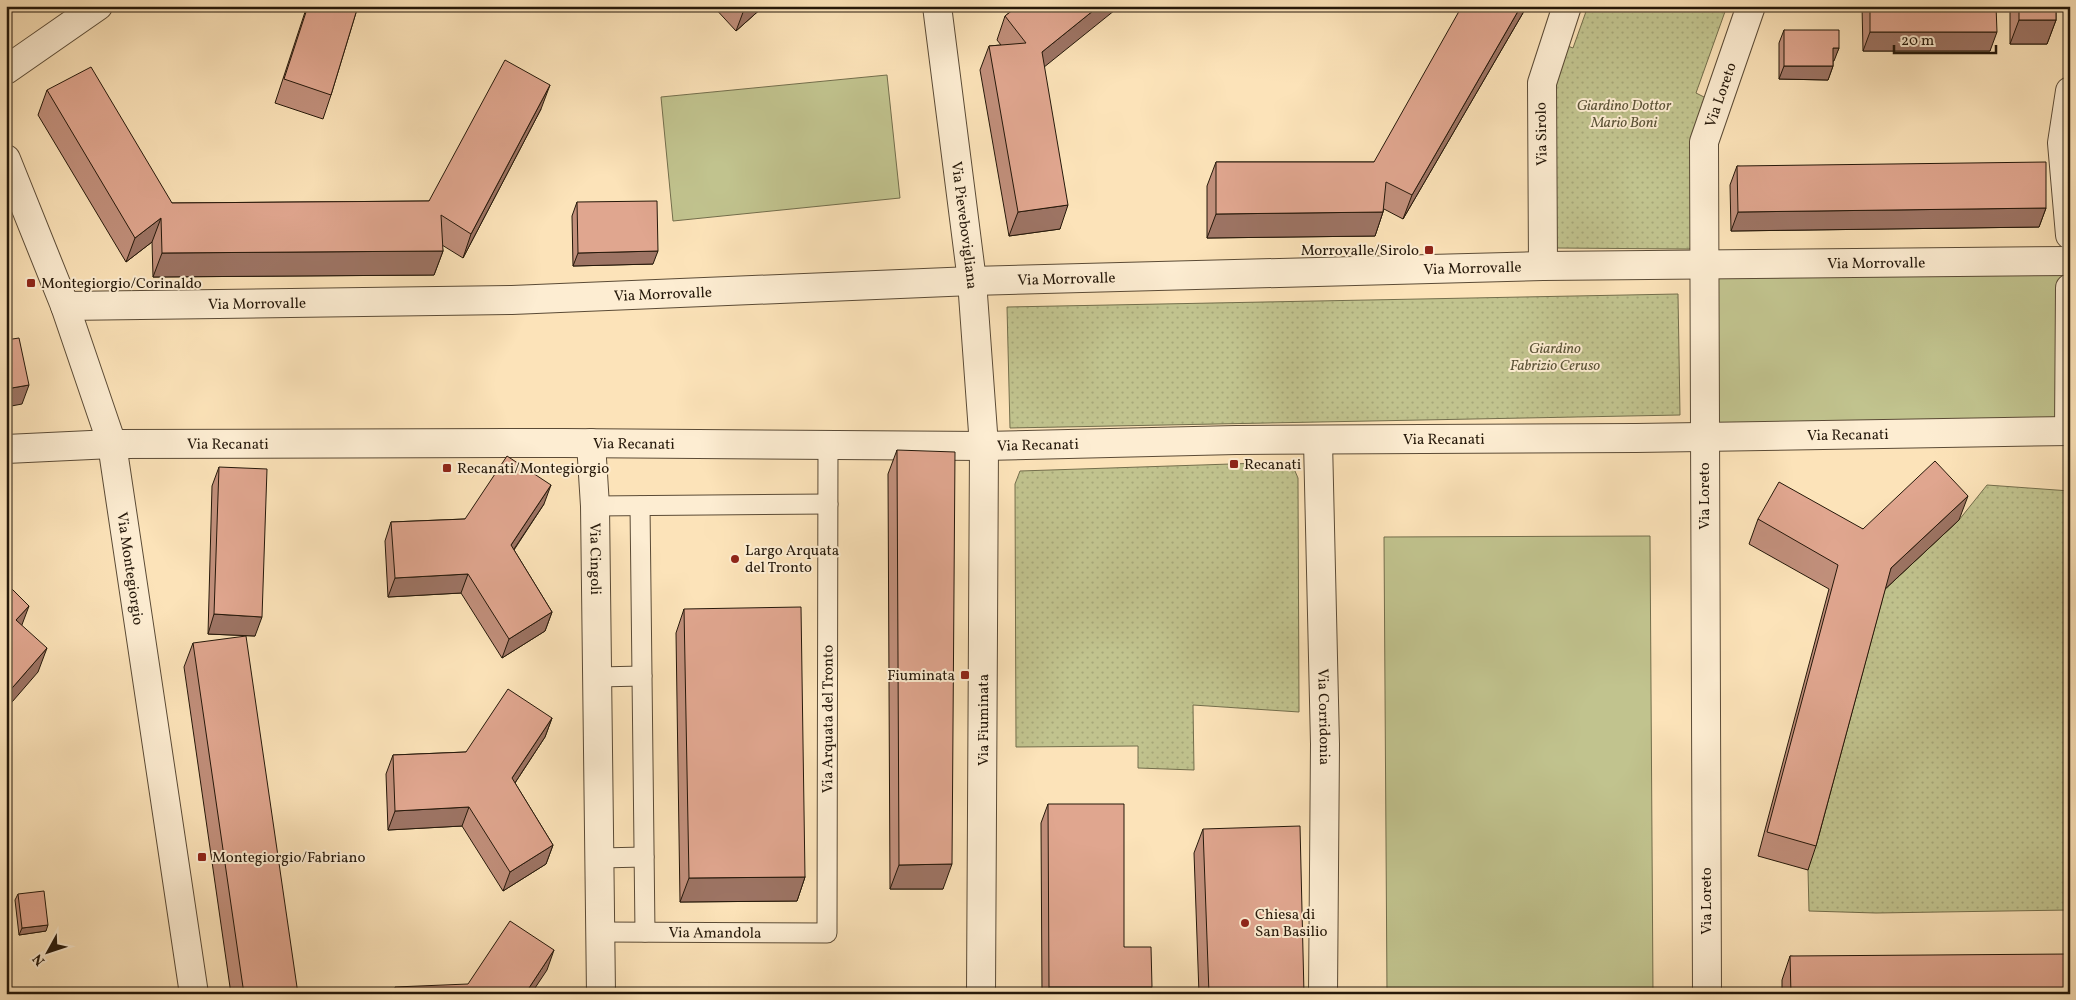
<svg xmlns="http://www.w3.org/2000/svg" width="2076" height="1000" font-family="Vollkorn,serif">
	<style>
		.grass { fill: #c1c38e; stroke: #736e4c }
		.park { fill: url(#park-dots); stroke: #736e4c }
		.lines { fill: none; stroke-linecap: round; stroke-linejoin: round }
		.lane-casing { stroke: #5b4b36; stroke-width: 21 }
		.street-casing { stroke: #5b4b36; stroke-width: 30 }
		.lane { stroke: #fdedd2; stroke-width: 19 }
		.street { stroke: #fdedd2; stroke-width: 28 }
		.wall { fill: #c18f7b; stroke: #25180a }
		.shaded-wall { fill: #9d7464; stroke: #25180a }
		.building { fill: #e0a68f; stroke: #25180a }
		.poi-dot { fill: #8f2418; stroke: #fdedd2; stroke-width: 2 }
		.labels { text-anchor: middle; stroke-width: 4; stroke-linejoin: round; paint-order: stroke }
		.street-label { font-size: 15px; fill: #25180a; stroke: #fdedd2 }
		.park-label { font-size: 15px; font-style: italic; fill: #5c5438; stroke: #fdedd2 }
		.poi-label { font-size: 15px; fill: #25180a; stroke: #fdedd2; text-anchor: start }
	</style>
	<defs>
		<pattern id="park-dots" width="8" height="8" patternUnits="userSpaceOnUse" patternTransform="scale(1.25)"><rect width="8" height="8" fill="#c1c38e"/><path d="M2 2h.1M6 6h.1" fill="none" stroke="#a6a779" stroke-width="1.8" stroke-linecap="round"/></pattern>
	</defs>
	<rect width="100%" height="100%" fill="#fce3b9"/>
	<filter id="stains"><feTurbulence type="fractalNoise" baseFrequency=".004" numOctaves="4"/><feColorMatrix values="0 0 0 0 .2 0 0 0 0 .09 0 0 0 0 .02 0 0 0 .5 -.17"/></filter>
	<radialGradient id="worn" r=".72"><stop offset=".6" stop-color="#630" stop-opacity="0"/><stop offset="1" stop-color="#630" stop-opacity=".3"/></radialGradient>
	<!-- grass -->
	<g class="grass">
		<polygon points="887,75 900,198 673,221 661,97"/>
		<polygon points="1703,265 2070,270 2070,431 1718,437"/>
		<polygon points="1650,536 1653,994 1387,994 1384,537"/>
	</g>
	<!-- park -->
	<g class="park">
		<polygon points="1588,6 1727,6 1696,93 1706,98 1693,247 1689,249 1556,248 1550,87 1565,45 1573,48"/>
		<polygon points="1678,294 1680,415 1010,428 1007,307"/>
		<polygon points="1291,462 1298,478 1299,712 1193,705 1194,770 1138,768 1138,746 1016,747 1015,484 1020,471"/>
		<polygon points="1987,485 2070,491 2070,910 1876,913 1809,911 1808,870 1882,592 1959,520"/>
	</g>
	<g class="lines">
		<!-- lane casing -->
		<g class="lane-casing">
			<g id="lane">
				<polyline points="595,506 828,504"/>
				<polyline points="640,506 645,932"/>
				<polyline points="598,677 642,676"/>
				<polyline points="600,858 644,857"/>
				<path id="s1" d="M601,932L827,933L828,444"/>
			</g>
		</g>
		<!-- street casing -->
		<g class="street-casing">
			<g id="street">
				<path id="s2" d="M937,6L972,281L984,446L981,994"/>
				<polyline points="6,70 98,6"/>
				<polyline points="2070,91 2062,143 2070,235"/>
				<path id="s3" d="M6,159L65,306L112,444L194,994"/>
				<polyline points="1543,266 1542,83 1567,6"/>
				<path id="s4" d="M65,306L512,300L972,281L1543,266L2070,261"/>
				<polyline points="2069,431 2070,288"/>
				<path id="s5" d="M1318,441L1325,744L1323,994"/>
				<path id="s6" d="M591,443L595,506L601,994"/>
				<path id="s7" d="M6,449L112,444L564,443L984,446L1236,440L1636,438L2070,431"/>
				<path id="s8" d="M1707,994L1704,142L1751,6"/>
			</g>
		</g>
		<!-- lane -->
		<use href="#lane" class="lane"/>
		<!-- street -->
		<use href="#street" class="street"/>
	</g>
	<!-- wall -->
	<g class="wall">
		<polygon points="307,6 358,6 331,95 323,119 275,103"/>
		<polygon points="713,6 764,6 736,31"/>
		<polygon points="1018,6 1044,67 1060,229 1009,236 980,70 989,46 1001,45 997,40 1005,16"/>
		<polygon points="1527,6 1403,219 1384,209 1375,236 1207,238 1207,186 1216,162 1374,162"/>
		<polygon points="1862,6 1996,6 1990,51 1863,51"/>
		<polygon points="2010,6 2056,6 2056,20 2047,44 2010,44"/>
		<polygon points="1784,30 1839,48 1833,61 1833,66 1828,80 1779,79 1779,43"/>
		<polygon points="47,90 172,203 429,201 541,109 463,258 442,245 443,251 434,275 153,277 152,242 126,262 38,115"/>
		<polygon points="1737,166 2046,208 2039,227 1731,231 1730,185"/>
		<polygon points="577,202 653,264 573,266 572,216"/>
		<polygon points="897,450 943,889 890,889 888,474"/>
		<polygon points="219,467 255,636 208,634 212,486"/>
		<polygon points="544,504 514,550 552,612 545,631 502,658 461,593 388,597 385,541 391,522 465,519"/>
		<polygon points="1758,519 1863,529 1959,520 1885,589 1816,846 1808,870 1758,856 1829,589 1749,544"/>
		<polygon points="684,609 805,877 797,901 680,902 676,633"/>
		<polygon points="193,643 298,994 231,994 184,667"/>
		<polygon points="552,718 545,737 515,783 553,845 546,864 503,891 462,826 388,830 386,774 393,755 466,752"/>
		<polygon points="1048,804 1124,947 1149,994 1042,994 1041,823"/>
		<polygon points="1203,829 1304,994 1199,994 1194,853"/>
		<polygon points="18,894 46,931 19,935 15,900"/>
		<polygon points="1790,956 2070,994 1782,994 1782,980"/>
	</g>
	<!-- shaded-wall -->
	<g class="shaded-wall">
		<polygon points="745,6 764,6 736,31 745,7"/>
		<polygon points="1099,6 1120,6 1033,76 1042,52"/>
		<polygon points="1521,6 1527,6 1403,219 1412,195"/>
		<polygon points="2019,20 2056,20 2047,44 2010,44"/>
		<polygon points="1870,32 1997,32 1990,51 1863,51"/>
		<polygon points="1833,48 1839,48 1834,61 1829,61"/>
		<polygon points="1784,66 1833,66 1828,80 1779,79"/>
		<polygon points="550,85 541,109 463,258 471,234"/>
		<polygon points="1068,205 1060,229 1009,236 1018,212"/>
		<polygon points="2046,208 2039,227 1731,231 1738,212"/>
		<polygon points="1383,212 1375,236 1207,238 1216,214"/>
		<polygon points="161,218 152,242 126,262 135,238"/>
		<polygon points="443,251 434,275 153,277 162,253"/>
		<polygon points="658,251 653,264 573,266 578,253"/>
		<polygon points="29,385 22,404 6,407 6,389"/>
		<polygon points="551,485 544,504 504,564 511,545"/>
		<polygon points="1968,496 1959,520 1882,592 1891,568"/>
		<polygon points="468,574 461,593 388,597 395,578"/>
		<polygon points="29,606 20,630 16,620"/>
		<polygon points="552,612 545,631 502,658 509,639"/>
		<polygon points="214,614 262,617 255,636 208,634"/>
		<polygon points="47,648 38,672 6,709 6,695"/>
		<polygon points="552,718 545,737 505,798 512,778"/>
		<polygon points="469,807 462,826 388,830 395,811"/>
		<polygon points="553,845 546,864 503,891 510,872"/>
		<polygon points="952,864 943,889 890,889 899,865"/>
		<polygon points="805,877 797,901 680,902 689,878"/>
		<polygon points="48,925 46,931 19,935 22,928"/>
		<polygon points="554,950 547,970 531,994 525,994"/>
		<polygon points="1049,987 1152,987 1149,994 1046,994"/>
	</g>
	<!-- building -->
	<g class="building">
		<polygon points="308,6 358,6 331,95 284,79"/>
		<polygon points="1018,6 1099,6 1042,52 1068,205 1018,212 989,46 1026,43 1005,16"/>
		<polygon points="1462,6 1521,6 1412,195 1386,182 1383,212 1216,214 1216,162 1374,162"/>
		<polygon points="1870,6 1996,6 1997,32 1870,32"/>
		<rect x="2019" y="6" width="37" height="14"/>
		<polygon points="1784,30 1839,30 1839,48 1833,48 1833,66 1784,66"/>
		<polygon points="505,60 550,85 471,234 441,215 443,251 162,253 161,218 135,238 47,90 91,67 172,203 429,201"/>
		<polygon points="2046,162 2046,208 1738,212 1737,166"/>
		<polygon points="657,201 658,251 578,253 577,202"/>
		<polygon points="19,338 29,385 6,389 6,340"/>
		<polygon points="897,450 955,452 952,864 899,865"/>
		<polygon points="507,456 551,485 511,545 552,612 509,639 468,574 395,578 391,522 465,519"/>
		<polygon points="1935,461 1968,496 1891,568 1816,846 1767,832 1838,565 1758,519 1779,482 1863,529"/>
		<polygon points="219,467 267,469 262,617 214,614"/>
		<polygon points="6,583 29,606 16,620 47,648 6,695"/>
		<polygon points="801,607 805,877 689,878 684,609"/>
		<polygon points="246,636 298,994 244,994 193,643"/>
		<polygon points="508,689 552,718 512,778 553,845 510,872 469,807 395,811 393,755 466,752"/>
		<polygon points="1048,804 1124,804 1124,947 1151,947 1152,987 1049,987"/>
		<polygon points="1300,826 1304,994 1209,994 1203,829"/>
		<polygon points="44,891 48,925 22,928 18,894"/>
		<polygon points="510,921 554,950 525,994 395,994 395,987 468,984"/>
		<polygon points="2070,954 2070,994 1791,994 1790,956"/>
	</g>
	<!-- markers -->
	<g class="poi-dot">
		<rect x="1424" y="245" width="10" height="10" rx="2.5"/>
		<rect x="26" y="278" width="10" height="10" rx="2.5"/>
		<rect x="1229" y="459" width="10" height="10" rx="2.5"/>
		<rect x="442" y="463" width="10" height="10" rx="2.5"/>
		<circle cx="735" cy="559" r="5"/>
		<rect x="960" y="670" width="10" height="10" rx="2.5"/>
		<rect x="197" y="852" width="10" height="10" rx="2.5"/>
		<circle cx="1245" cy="923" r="5"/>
	</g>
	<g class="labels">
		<!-- street labels -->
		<g class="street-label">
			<text dy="5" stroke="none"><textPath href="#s8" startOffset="902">Via Loreto</textPath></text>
			<text transform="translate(1541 134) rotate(-91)" y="5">Via Sirolo</text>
			<text dy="5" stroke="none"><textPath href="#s2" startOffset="221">Via Pievebovigliana</textPath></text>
			<text dy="5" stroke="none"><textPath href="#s4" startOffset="1812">Via Morrovalle</textPath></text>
			<text dy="5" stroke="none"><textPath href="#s4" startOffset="1408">Via Morrovalle</textPath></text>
			<text dy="5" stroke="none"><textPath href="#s4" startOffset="1002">Via Morrovalle</textPath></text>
			<text dy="5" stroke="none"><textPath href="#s4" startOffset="598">Via Morrovalle</textPath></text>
			<text dy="5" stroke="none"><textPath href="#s4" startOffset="192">Via Morrovalle</textPath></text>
			<text dy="5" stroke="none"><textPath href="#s7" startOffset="1842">Via Recanati</textPath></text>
			<text dy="5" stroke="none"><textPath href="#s7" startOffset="1438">Via Recanati</textPath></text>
			<text dy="5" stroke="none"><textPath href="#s7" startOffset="628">Via Recanati</textPath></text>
			<text dy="5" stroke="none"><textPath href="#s7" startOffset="222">Via Recanati</textPath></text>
			<text dy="5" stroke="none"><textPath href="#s7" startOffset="1032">Via Recanati</textPath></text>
			<text transform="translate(1704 496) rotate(-90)" y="5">Via Loreto</text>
			<text dy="5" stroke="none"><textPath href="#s6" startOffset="116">Via Cingoli</textPath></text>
			<text dy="5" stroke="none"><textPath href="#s3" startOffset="430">Via Montegiorgio</textPath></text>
			<text dy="5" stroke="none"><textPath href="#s5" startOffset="276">Via Corridonia</textPath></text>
			<text dy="5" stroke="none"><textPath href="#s1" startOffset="440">Via Arquata del Tronto</textPath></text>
			<text transform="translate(983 720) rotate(-90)" y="5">Via Fiuminata</text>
			<text transform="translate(1706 901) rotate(-90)" y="5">Via Loreto</text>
			<text dy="5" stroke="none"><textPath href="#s1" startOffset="114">Via Amandola</textPath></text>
		</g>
		<!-- park labels -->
		<g class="park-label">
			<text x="1624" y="110">Giardino Dottor<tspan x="1624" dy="17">Mario Boni</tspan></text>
			<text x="1555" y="353">Giardino<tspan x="1555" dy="17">Fabrizio Ceruso</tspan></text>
		</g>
		<!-- poi labels -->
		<g class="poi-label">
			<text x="1419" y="255" text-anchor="end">Morrovalle/Sirolo</text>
			<text x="41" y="288">Montegiorgio/Corinaldo</text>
			<text x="1244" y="469">Recanati</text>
			<text x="457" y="473">Recanati/Montegiorgio</text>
			<text x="745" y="555">Largo Arquata<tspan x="745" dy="17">del Tronto</tspan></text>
			<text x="955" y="680" text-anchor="end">Fiuminata</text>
			<text x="212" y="862">Montegiorgio/Fabriano</text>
			<text x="1255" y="919">Chiesa di<tspan x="1255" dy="17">San Basilio</tspan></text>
		</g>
	</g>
	<!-- margin -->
	<rect width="2076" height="1000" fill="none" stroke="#fce3b9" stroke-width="25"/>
	<rect x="8" y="8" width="2061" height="985" fill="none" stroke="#25180a" stroke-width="2.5"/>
	<rect x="12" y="12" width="2051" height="975" fill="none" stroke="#25180a"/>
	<!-- north arrow -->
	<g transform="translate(48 952) rotate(230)" stroke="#fdedd2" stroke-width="4" paint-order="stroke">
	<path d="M0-4L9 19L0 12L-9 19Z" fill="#25180a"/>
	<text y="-8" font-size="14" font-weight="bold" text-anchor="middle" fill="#25180a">N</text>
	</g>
	<!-- scale -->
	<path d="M1894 45v8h102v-8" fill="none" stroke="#25180a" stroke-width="2.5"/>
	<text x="1901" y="45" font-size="15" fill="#25180a" stroke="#fdedd2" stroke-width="4" paint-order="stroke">20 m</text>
	<rect width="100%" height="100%" filter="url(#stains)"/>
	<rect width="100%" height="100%" fill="url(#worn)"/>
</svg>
